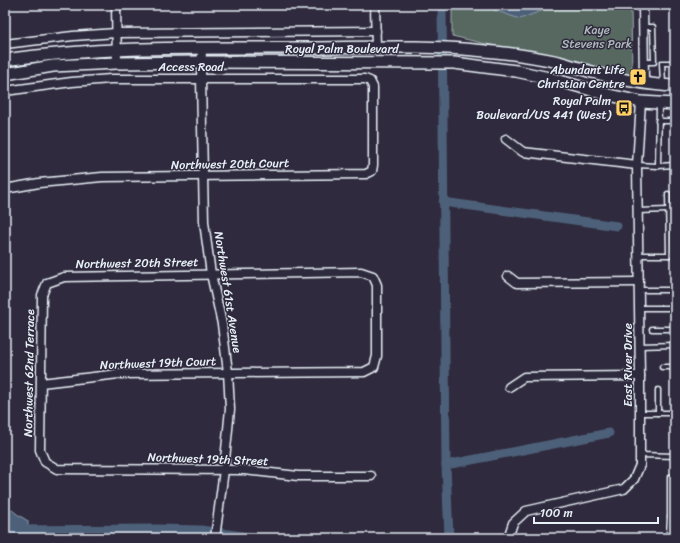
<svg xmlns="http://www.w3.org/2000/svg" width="680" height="543" font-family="Sriracha,sans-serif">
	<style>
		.green { fill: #566861; stroke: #9facac }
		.water { fill: #4e617a; stroke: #8c9bac }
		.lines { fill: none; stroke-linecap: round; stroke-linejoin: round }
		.canal { stroke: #4e617a; stroke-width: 9 }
		.service-casing { stroke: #e8f1f8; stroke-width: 7 }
		.minor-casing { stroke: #e8f1f8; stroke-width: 11 }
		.secondary-casing { stroke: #e8f1f8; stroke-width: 14 }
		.service { stroke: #2f2a3d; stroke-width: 4 }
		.minor { stroke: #2f2a3d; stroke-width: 8 }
		.secondary { stroke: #2f2a3d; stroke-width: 11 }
		.labels { text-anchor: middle; stroke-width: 3; stroke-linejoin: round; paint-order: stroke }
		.park-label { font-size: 12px; fill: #aebabc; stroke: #2f2a3d }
		.street-label { font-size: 12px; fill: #e8f1f8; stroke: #2f2a3d }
		.poi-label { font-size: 12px; fill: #e8f1f8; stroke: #2f2a3d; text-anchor: end }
	</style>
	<rect width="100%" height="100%" fill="#2f2a3d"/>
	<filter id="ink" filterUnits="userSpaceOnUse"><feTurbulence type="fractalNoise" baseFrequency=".025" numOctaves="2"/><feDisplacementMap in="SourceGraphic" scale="8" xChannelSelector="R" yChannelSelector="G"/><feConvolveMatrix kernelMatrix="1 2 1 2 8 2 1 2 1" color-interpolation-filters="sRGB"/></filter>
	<g filter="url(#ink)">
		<!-- green -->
		<polygon class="green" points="452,5 496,5 494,10 541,11 545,5 631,5 632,78 452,36"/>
		<!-- water -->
		<g class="water">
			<polygon points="496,5 545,5 541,11 520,19 494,10"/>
			<polygon points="5,504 17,514 28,521 28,530 23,538 5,538"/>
		</g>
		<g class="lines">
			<!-- canal -->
			<g class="canal">
				<polyline points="442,5 446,465 449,538"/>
				<polyline points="443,202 617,226"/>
				<polyline points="446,465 609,433"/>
				<polyline points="5,530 157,529 201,530 256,538"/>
			</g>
			<!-- service casing -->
			<g class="service-casing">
				<g id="service">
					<polyline points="643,6 664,5"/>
					<polyline points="643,27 653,27 654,62 644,62"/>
					<polyline points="663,84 662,63 675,63"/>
					<polyline points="658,121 675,121"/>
					<polyline points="637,165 658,166 659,104"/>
					<polyline points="658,166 675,165"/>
					<polyline points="668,194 669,255"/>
					<polyline points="638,211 668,210"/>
					<polyline points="638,255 675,255"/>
					<polyline points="639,290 675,290"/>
					<polyline points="639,308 675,308"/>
					<polyline points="652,329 675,329"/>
					<polyline points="640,346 675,345"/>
					<polyline points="662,367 675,367"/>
					<polyline points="640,413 675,413"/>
					<polyline points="658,413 658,390"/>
					<polyline points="640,455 675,456"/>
					<polyline points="675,477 670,477 670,517 675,516"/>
					<polyline points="670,517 669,534 675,534"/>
				</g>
			</g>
			<!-- minor casing -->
			<g class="minor-casing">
				<g id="minor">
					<polyline points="116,5 117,63"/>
					<polyline points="375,5 376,48"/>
					<polyline points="643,5 644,82"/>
					<polyline points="5,44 73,36 116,33 376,31"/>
					<polyline points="202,48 201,79 204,222 211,274 222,324 228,372 230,409 224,470 215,538"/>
					<polyline points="5,91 72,82 111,79 365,79 370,81 373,87 373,165 372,171 366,174 102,177 39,183 5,189"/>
					<polyline points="506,139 523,152 637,165"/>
					<polyline points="508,276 517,283 639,282"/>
					<polyline points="41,383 119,374 364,372 374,367 377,356 377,285 373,276 361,272 64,277 47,283 42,295 40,450 45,462 57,469 244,470 298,476 371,476"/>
					<polyline points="509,387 524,377 640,376"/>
					<polyline points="508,538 513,523 526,511 624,489 634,479 640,465 640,376 637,165 641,102"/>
				</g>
			</g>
			<!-- secondary casing -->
			<g class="secondary-casing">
				<g id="secondary">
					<path d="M5,60C100,46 197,48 292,48C356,48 423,44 485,51C510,53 535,57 559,62C570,65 581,69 592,72C618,79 647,85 675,86"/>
					<polyline points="5,74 53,66 117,63 202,62 454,63 516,71 549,78 609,95 641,102 675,104"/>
				</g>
			</g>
			<!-- service -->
			<use href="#service" class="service"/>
			<!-- minor -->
			<use href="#minor" class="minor"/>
			<!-- secondary -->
			<use href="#secondary" class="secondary"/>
		</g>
	</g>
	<!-- icons -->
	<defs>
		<g id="church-square" transform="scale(0.9)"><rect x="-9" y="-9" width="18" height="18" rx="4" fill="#ffd166" stroke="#2f2a3d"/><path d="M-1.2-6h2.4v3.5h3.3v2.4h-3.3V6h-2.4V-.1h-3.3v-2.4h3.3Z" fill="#111"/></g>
		<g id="bus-square" transform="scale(0.9)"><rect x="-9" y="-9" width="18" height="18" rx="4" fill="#ffd166" stroke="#2f2a3d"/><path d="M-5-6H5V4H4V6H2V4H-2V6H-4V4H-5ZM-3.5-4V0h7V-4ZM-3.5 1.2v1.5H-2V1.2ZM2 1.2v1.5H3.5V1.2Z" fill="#111"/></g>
	</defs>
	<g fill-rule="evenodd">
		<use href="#church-square" x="638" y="77"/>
		<use href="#bus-square" x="624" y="108"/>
	</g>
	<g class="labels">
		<!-- park labels -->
		<g class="park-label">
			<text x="597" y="34">Kaye<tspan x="597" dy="14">Stevens Park</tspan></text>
		</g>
		<!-- street labels -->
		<g class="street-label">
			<text x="342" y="53">Royal Palm Boulevard</text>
			<text x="191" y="71">Access Road</text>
			<text transform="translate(230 164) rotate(-1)" y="4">Northwest 20th Court</text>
			<text transform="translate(137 263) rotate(-1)" y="4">Northwest 20th Street</text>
			<text transform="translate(228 292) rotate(81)" y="4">Northwest 61st Avenue</text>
			<text transform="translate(158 363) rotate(-2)" y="4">Northwest 19th Court</text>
			<text transform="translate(628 365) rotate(-90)" y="4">East River Drive</text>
			<text transform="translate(29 373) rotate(-89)" y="4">Northwest 62nd Terrace</text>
			<text transform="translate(208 459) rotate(2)" y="4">Northwest 19th Street</text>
		</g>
		<!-- poi labels -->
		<g class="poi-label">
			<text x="625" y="74">Abundant Life<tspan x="625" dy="14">Christian Centre</tspan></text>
			<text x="611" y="105">Royal Palm<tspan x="611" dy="14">Boulevard/US 441 (West)</tspan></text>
		</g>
	</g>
	<!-- margin -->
	<rect width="680" height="543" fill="none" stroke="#2f2a3d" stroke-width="20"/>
	<rect x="10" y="10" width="660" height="523" fill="none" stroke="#e8f1f8" stroke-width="1.5" filter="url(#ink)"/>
	<!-- scale -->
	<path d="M534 517v6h124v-6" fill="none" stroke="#e8f1f8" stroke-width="2"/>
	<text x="540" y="517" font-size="12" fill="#e8f1f8" stroke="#2f2a3d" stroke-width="3" paint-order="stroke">100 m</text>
</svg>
